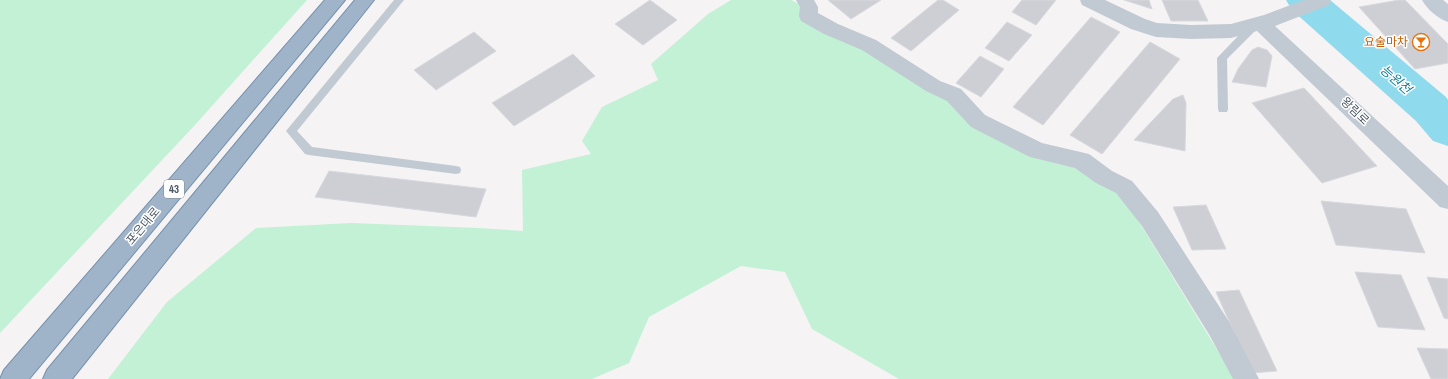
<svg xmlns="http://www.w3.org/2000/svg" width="1448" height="379" font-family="'Archivo Narrow','Noto Sans KR',sans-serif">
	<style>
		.green { fill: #c3f1d5 }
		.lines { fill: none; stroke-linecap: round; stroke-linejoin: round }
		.river { fill: #90daee; fill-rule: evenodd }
		.building { fill: #cdcfd5; stroke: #d7d9de }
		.trunk-casing { stroke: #7690ad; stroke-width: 2 }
		.service { fill: #c1cad2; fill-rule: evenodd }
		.minor { fill: #c1cad2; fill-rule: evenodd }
		.secondary { fill: #c1cbd6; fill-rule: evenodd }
		.trunk { fill: #9fb4c9; fill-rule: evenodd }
		.labels { text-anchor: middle; stroke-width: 3; stroke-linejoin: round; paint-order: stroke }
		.shield { fill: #fff; stroke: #808990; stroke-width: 1 }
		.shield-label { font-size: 11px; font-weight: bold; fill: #4a5661 }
		.food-label { font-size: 12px; fill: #c56008; stroke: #fff; text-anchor: end }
		.street-label { font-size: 12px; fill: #4a5661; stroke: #fff }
		.water-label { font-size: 13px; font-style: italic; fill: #0c7c9b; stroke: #fff }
	</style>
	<rect width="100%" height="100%" fill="#f5f3f3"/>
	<!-- green -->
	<g class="green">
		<polygon points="0,0 307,0 194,126 0,333"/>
		<polygon points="731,0 791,0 801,5 860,45 922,85 1079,165 1122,194 1235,379 899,379 812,329 785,272 741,266 649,317 629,363 592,379 108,379 167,302 256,228 351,223 479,228 523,231 522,170 591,154 582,141 602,107 658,80 651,64 708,14"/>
	</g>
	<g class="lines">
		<!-- river -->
		<polygon class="river" points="1286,0 1330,0 1446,97 1448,100 1448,146 1433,141 1416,121 1292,10"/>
	</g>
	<!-- building -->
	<g class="building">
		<polygon points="650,0 677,20 643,45 615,24"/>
		<polygon points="828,0 881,0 851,19"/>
		<polygon points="938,0 943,0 959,10 911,51 891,38"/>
		<polygon points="1022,0 1056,0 1036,25 1012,12"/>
		<polygon points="1124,0 1149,0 1152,9"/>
		<polygon points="1162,0 1198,0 1208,21 1171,21"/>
		<polygon points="1399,0 1405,0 1448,44 1448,63 1415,69 1359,7"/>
		<polygon points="1091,17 1120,32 1043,125 1013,107"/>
		<polygon points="1007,22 1032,35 1009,61 985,48"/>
		<polygon points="474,32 496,51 436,90 414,70"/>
		<polygon points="1150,42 1180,59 1102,154 1070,135"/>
		<polygon points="1258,47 1267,50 1272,56 1266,87 1232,82 1238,69 1252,50"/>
		<polygon points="573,54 595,76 514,126 492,103"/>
		<polygon points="980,56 1004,69 981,97 956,83"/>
		<polygon points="1304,88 1377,166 1322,183 1252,103"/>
		<polygon points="1183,95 1186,103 1185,151 1134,140 1173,99"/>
		<polygon points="329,171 486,189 476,217 315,197"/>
		<polygon points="1321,201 1406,209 1425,253 1336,245"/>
		<polygon points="1206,205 1226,249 1192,250 1173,207"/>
		<polygon points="1355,272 1401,275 1425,330 1378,327"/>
		<polygon points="1427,277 1448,279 1448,319 1444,318"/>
		<polygon points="1239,290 1277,371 1252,373 1216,292"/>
		<polygon points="1417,348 1448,349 1448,379 1431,379"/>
	</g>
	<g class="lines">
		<!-- trunk casing -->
		<g class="trunk-casing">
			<g id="trunk">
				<polygon points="325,0 345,0 29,379 0,379 4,370"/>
				<polygon points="355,0 374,0 72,379 43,379 47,370"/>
			</g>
		</g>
		<!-- service -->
		<g class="service">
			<polygon points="394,0 404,0 297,131 312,147 456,166 460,167 461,170 460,173 456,174 309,155 305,154 286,131"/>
			<polygon points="1255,23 1260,26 1227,59 1228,109 1227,112 1219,112 1218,109 1217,58 1241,33"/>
		</g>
		<!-- minor -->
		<g class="minor">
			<polygon points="796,0 814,0 818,7 818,13 838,24 876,40 940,81 961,89 985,115 1042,143 1089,154 1112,171 1132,181 1158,212 1228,320 1259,379 1233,379 1210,336 1142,226 1116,193 1096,183 1075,168 1030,157 971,127 947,101 926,91 862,50 824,34 801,21 799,16 800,7"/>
			<polygon points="1080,0 1105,0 1145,19 1157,23 1191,25 1231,24 1264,15 1304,0 1331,0 1329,5 1275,26 1448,186 1448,209 1440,207 1257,31 1231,38 1191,39 1156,37 1131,29 1082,5"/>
		</g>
		<!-- secondary -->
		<path class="secondary" d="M1422,0H1443L1448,4V22C1438,19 1427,9 1422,0Z"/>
		<!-- trunk -->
		<use href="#trunk" class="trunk"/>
	</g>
	<!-- icons -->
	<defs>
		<g id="bar-ring" transform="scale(0.9)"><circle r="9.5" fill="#fff" stroke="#e8710a" stroke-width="1.5"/><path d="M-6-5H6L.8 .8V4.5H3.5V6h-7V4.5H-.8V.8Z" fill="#e8710a"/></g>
	</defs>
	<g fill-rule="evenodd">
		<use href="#bar-ring" x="1421" y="42"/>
	</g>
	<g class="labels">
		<!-- shield labels -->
		<rect class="shield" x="164" y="180" width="20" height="18" rx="3"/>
		<g class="shield-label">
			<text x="174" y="193">43</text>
		</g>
		<!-- food labels -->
		<g class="food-label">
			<text x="1408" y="46">요술마차</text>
		</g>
		<!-- street labels -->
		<g class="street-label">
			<text transform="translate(1355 111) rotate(44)" y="4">왕림로</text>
			<text transform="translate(143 226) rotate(-50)" y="4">포은대로</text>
		</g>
		<!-- water labels -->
		<g class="water-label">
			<text transform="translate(1396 79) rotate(41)" y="5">능원천</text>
		</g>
	</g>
</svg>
